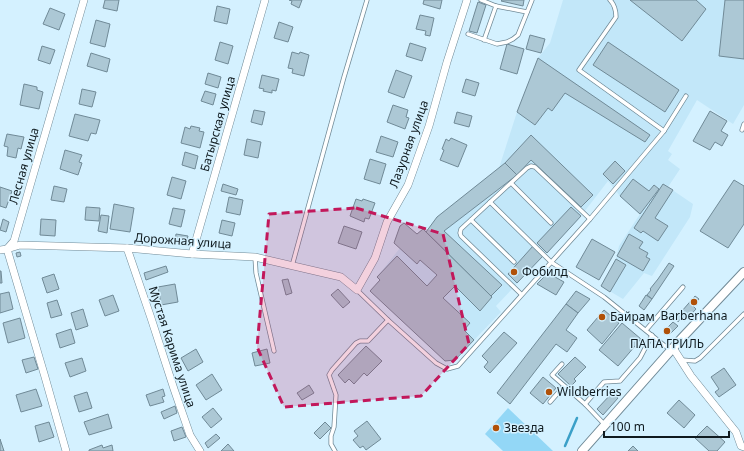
<svg xmlns="http://www.w3.org/2000/svg" width="744" height="451" font-family="'Noto Sans',sans-serif">
	<style>
		.built { fill: #c2e7f9 }
		.green { fill: #93d7f6 }
		.lines { fill: none; stroke-linecap: round; stroke-linejoin: round }
		.stream { stroke: #3ba0c8; stroke-width: 2.5 }
		.building { fill: #acc8d5; stroke: #708a97 }
		.service-casing { stroke: #708a97; stroke-width: 5 }
		.minor-casing { stroke: #708a97; stroke-width: 8 }
		.tertiary-casing { stroke: #708a97; stroke-width: 10 }
		.service { stroke: #fff; stroke-width: 3.5 }
		.minor { stroke: #fff; stroke-width: 7 }
		.tertiary { stroke: #fff; stroke-width: 8 }
		.marked { fill: #c2185b; fill-opacity: 0.2; stroke: #c2185b; stroke-width: 3; stroke-dasharray: 8 5; stroke-linejoin: round }
		.poi-dot { fill: #b15108; stroke: #d4f1ff; stroke-width: 1.5 }
		.labels { text-anchor: middle; stroke-width: 3; stroke-linejoin: round; paint-order: stroke }
		.street-label { font-size: 12px; fill: #0f1a1f; stroke: #d4f1ff }
		.poi-label { font-size: 12px; fill: #0f1a1f; stroke: #d4f1ff; text-anchor: start }
	</style>
	<rect width="100%" height="100%" fill="#d4f1ff"/>
	<!-- built -->
	<polygon class="built" points="563,0 744,0 744,105 733,124 697,100 668,151 672,154 668,160 680,169 668,187 693,204 690,217 652,276 644,273 623,299 601,286 616,259 619,246 640,214 620,196 608,181 581,216 496,306 501,312 455,360 445,361 380,280 377,277 400,248 423,229 426,232 437,217 499,168 517,112 538,58 550,43"/>
	<!-- green -->
	<polygon class="green" points="508,408 553,451 503,451 485,434"/>
	<g class="lines">
		<!-- stream -->
		<polyline class="stream" points="565,446 577,418"/>
	</g>
	<!-- building -->
	<g class="building">
		<polygon points="105,0 119,0 117,11 103,8"/>
		<polygon points="289,0 302,0 299,8 291,4 292,1"/>
		<polygon points="424,0 442,0 440,9 423,4"/>
		<polygon points="502,0 524,0 523,6 501,1"/>
		<polygon points="630,0 696,0 706,9 682,41"/>
		<polygon points="725,0 744,0 744,59 719,56"/>
		<polygon points="478,2 486,5 477,33 469,31"/>
		<polygon points="217,6 230,9 227,24 214,21"/>
		<polygon points="50,8 65,14 59,30 43,24"/>
		<polygon points="420,15 434,18 430,36 425,35 426,31 416,29"/>
		<polygon points="96,20 110,24 105,47 90,43"/>
		<polygon points="279,22 293,27 288,42 274,38"/>
		<polygon points="530,35 545,39 541,53 526,49"/>
		<polygon points="220,42 233,46 228,64 215,60"/>
		<polygon points="608,42 679,90 665,112 593,65"/>
		<polygon points="410,43 426,48 422,61 406,56"/>
		<polygon points="507,44 524,49 517,74 500,69"/>
		<polygon points="42,46 55,50 50,64 38,60"/>
		<polygon points="292,52 299,54 300,52 309,55 304,76 292,73 293,69 288,68"/>
		<polygon points="91,53 110,59 107,72 87,66"/>
		<polygon points="538,58 650,135 645,142 565,93 552,111 548,108 535,125 517,112"/>
		<polygon points="396,70 412,76 404,98 388,92"/>
		<polygon points="208,73 221,77 218,88 205,84"/>
		<polygon points="262,75 279,79 276,91 272,90 272,93 263,91 264,89 259,88"/>
		<polygon points="466,79 479,83 475,96 462,92"/>
		<polygon points="24,84 37,87 37,90 43,92 39,109 20,105"/>
		<polygon points="82,89 96,92 92,107 79,104"/>
		<polygon points="205,91 216,94 213,105 201,101"/>
		<polygon points="393,105 408,110 406,117 409,118 405,129 387,122"/>
		<polygon points="254,110 265,112 262,125 251,122"/>
		<polygon points="710,111 727,121 721,131 728,135 722,146 715,142 710,150 693,141"/>
		<polygon points="457,112 472,116 469,127 454,123"/>
		<polygon points="75,114 100,120 96,134 91,133 88,141 69,136"/>
		<polygon points="191,126 200,128 199,131 204,132 200,148 181,143 185,127 190,129"/>
		<polygon points="7,134 24,137 21,149 18,148 16,158 7,156 8,147 4,146"/>
		<polygon points="531,135 593,195 581,207 531,160 517,175 505,163"/>
		<polygon points="381,136 398,142 393,157 376,152"/>
		<polygon points="451,138 467,145 458,167 440,160 444,150 442,149 446,139 449,141"/>
		<polygon points="247,139 261,142 258,158 244,155"/>
		<polygon points="65,150 82,155 79,162 82,163 78,175 60,169"/>
		<polygon points="185,152 198,156 195,169 182,165"/>
		<polygon points="370,159 386,164 380,184 364,179"/>
		<polygon points="615,161 625,171 613,184 603,174"/>
		<polygon points="505,163 517,175 444,231 502,285 491,296 426,232 437,217"/>
		<polygon points="172,177 186,181 181,199 167,195"/>
		<polygon points="633,179 649,191 654,185 659,189 640,214 620,196"/>
		<polygon points="734,180 744,186 744,224 728,248 700,231"/>
		<polygon points="223,184 238,189 236,195 221,191"/>
		<polygon points="663,184 673,190 655,218 668,226 658,241 643,231 641,233 634,228"/>
		<polygon points="54,186 67,189 64,202 51,200"/>
		<polygon points="0,187 12,191 6,208 0,206"/>
		<polygon points="229,197 243,200 240,215 226,212"/>
		<polygon points="356,199 362,201 363,199 375,203 369,219 365,218 364,222 350,216"/>
		<polygon points="114,204 134,208 130,232 110,229"/>
		<polygon points="86,207 100,208 99,221 85,220"/>
		<polygon points="571,207 581,216 547,253 537,243"/>
		<polygon points="173,208 185,210 181,227 169,224"/>
		<polygon points="101,215 109,216 107,233 98,231"/>
		<polygon points="3,219 9,222 6,232 0,230"/>
		<polygon points="41,219 56,220 55,236 40,235"/>
		<polygon points="222,220 235,223 232,236 219,233"/>
		<polygon points="404,223 417,234 423,229 492,297 480,311 455,286 443,298 470,323 464,330 474,340 455,360 445,361 370,291 380,280 377,277 397,256 427,286 437,275 420,260 417,264 394,243 400,226"/>
		<polygon points="344,226 362,232 356,249 338,243"/>
		<polygon points="176,234 188,236 186,243 175,242"/>
		<polygon points="629,234 643,242 639,248 648,253 646,257 650,259 643,271 617,256"/>
		<polygon points="592,239 615,252 599,280 576,267"/>
		<polygon points="533,246 543,256 517,283 508,274"/>
		<polygon points="20,252 21,256 17,257 16,253"/>
		<polygon points="616,259 626,265 610,292 601,286"/>
		<polygon points="669,263 674,266 652,299 647,295 651,290 650,289 658,279"/>
		<polygon points="166,266 168,272 146,280 144,273"/>
		<polygon points="0,271 1,271 2,283 0,283"/>
		<polygon points="548,273 564,282 556,295 537,284"/>
		<polygon points="54,274 59,289 47,293 42,278"/>
		<polygon points="288,279 292,293 286,295 282,280"/>
		<polygon points="175,284 178,302 161,305 158,287"/>
		<polygon points="338,289 350,302 343,308 331,295"/>
		<polygon points="576,291 590,299 578,313 566,304"/>
		<polygon points="9,292 13,309 0,313 0,294"/>
		<polygon points="113,295 119,311 105,316 99,300"/>
		<polygon points="646,295 652,299 644,310 639,306"/>
		<polygon points="695,296 699,299 693,306 696,309 685,321 681,318 678,322 675,319"/>
		<polygon points="57,300 62,315 51,318 47,303"/>
		<polygon points="566,304 578,313 566,330 577,338 567,352 556,344 510,404 497,393"/>
		<polygon points="83,309 88,326 76,330 71,313"/>
		<polygon points="604,310 619,323 602,344 587,330"/>
		<polygon points="20,318 25,338 8,343 3,323"/>
		<polygon points="673,322 678,326 670,334 665,330"/>
		<polygon points="622,323 641,339 618,366 599,350"/>
		<polygon points="71,329 75,343 60,348 56,334"/>
		<polygon points="504,332 517,343 490,373 484,367 488,362 482,356"/>
		<polygon points="366,346 382,361 367,376 364,373 354,384 349,379 345,383 338,375"/>
		<polygon points="196,349 203,362 188,371 181,358"/>
		<polygon points="267,349 270,363 255,366 252,353"/>
		<polygon points="34,357 38,369 26,373 22,360"/>
		<polygon points="575,357 586,367 574,379 576,381 571,386 558,374"/>
		<polygon points="82,358 86,371 70,377 65,363"/>
		<polygon points="724,368 736,385 719,397 715,392 719,389 711,377"/>
		<polygon points="212,374 222,390 206,400 196,385"/>
		<polygon points="543,377 556,388 543,404 530,393"/>
		<polygon points="309,385 314,393 302,400 297,393"/>
		<polygon points="36,389 42,406 21,412 16,395"/>
		<polygon points="163,389 165,396 162,397 164,402 150,406 146,395"/>
		<polygon points="87,392 92,408 79,412 74,396"/>
		<polygon points="612,393 618,398 603,415 597,409"/>
		<polygon points="679,400 695,415 684,428 667,413"/>
		<polygon points="175,406 177,413 164,419 161,412"/>
		<polygon points="213,408 222,419 211,428 202,417"/>
		<polygon points="108,414 112,428 89,435 84,422"/>
		<polygon points="367,421 381,439 366,450 363,446 360,448 353,440 358,436 354,431"/>
		<polygon points="49,422 54,437 39,442 35,426"/>
		<polygon points="325,422 331,428 320,439 314,433"/>
		<polygon points="707,426 725,442 717,451 709,451 695,438"/>
		<polygon points="182,427 186,437 174,441 171,431"/>
		<polygon points="216,434 220,438 208,448 205,443"/>
		<polygon points="0,439 4,451 0,451"/>
		<polygon points="228,444 234,451 221,451"/>
		<polygon points="102,445 103,448 112,445 113,451 89,451 89,450"/>
		<polygon points="633,446 638,451 628,451"/>
	</g>
	<g class="lines">
		<!-- service casing -->
		<g class="service-casing">
			<g id="service">
				<polyline points="481,0 496,6 527,12"/>
				<path d="M610,0C615,5 616,10 616,17L579,70L664,131"/>
				<polyline points="468,34 497,44 507,42 513,39 518,35 532,0"/>
				<polyline points="484,40 496,6"/>
				<polyline points="742,130 744,124"/>
				<polyline points="511,183 551,223"/>
				<polyline points="490,202 551,262 604,297 665,346 672,348"/>
				<polyline points="471,220 514,262"/>
				<polyline points="255,257 256,273 274,351"/>
				<polyline points="292,266 344,77 367,0"/>
				<polyline points="357,290 388,320 436,363 447,369 458,366 590,219 664,131 686,96"/>
				<polyline points="521,294 461,236 460,233 461,229 527,168 531,166 535,167 590,219"/>
				<polyline points="646,330 683,287"/>
				<polyline points="682,360 695,361 700,358 744,314"/>
				<polyline points="562,364 552,375 585,404"/>
				<polyline points="550,402 564,386"/>
				<polyline points="605,425 585,404 604,382 620,381 640,358 652,335"/>
				<polyline points="335,451 331,444 331,436 334,427 336,395 329,375 332,370 356,343 360,341 368,341 388,320"/>
			</g>
		</g>
		<!-- minor casing -->
		<g class="minor-casing">
			<g id="minor">
				<polyline points="127,248 151,318 174,389 190,435 200,451"/>
				<polyline points="0,250 7,249 20,245 127,248 192,254 255,257 341,277 357,290 375,258 387,222 408,185 429,126 447,62 467,0"/>
				<polyline points="192,254 265,0"/>
				<polyline points="673,348 691,376 736,432 741,446 744,447"/>
				<polyline points="66,451 45,377 7,249 14,241 84,0"/>
			</g>
		</g>
		<!-- tertiary casing -->
		<g class="tertiary-casing">
			<polyline id="tertiary" points="582,451 680,340 744,272"/>
		</g>
		<!-- service -->
		<use href="#service" class="service"/>
		<!-- minor -->
		<use href="#minor" class="minor"/>
		<!-- tertiary -->
		<use href="#tertiary" class="tertiary"/>
	</g>
	<!-- marked area -->
	<path class="marked" d="M356,208L443,234L469,344L421,396L284,407L257,347L269,214Z"/>
	<!-- markers -->
	<g class="poi-dot">
		<circle cx="514" cy="272" r="4"/>
		<circle cx="694" cy="302" r="4"/>
		<circle cx="602" cy="317" r="4"/>
		<circle cx="667" cy="331" r="4"/>
		<circle cx="549" cy="392" r="4"/>
		<circle cx="496" cy="428" r="4"/>
	</g>
	<g class="labels">
		<!-- street labels -->
		<g class="street-label">
			<text transform="translate(218 124) rotate(-74)" y="4">Батырская улица</text>
			<text transform="translate(409 144) rotate(-70)" y="4">Лазурная улица</text>
			<text transform="translate(24 166) rotate(-74)" y="4">Лесная улица</text>
			<text transform="translate(183 241) rotate(4)" y="4">Дорожная улица</text>
			<text transform="translate(172 347) rotate(72)" y="4">Мустая Карима улица</text>
		</g>
		<!-- poi labels -->
		<g class="poi-label">
			<text x="522" y="276">Фобилд</text>
			<text x="694" y="320" text-anchor="middle">Barberhana</text>
			<text x="610" y="321">Байрам</text>
			<text x="667" y="348" text-anchor="middle">ПАПА ГРИЛЬ</text>
			<text x="557" y="396">Wildberries</text>
			<text x="504" y="432">Звезда</text>
		</g>
	</g>
	<!-- scale -->
	<path d="M604 431v6h125v-6" fill="none" stroke="#0f1a1f" stroke-width="2"/>
	<text x="610" y="431" font-size="12" fill="#0f1a1f" stroke="#d4f1ff" stroke-width="3" paint-order="stroke">100 m</text>
</svg>
